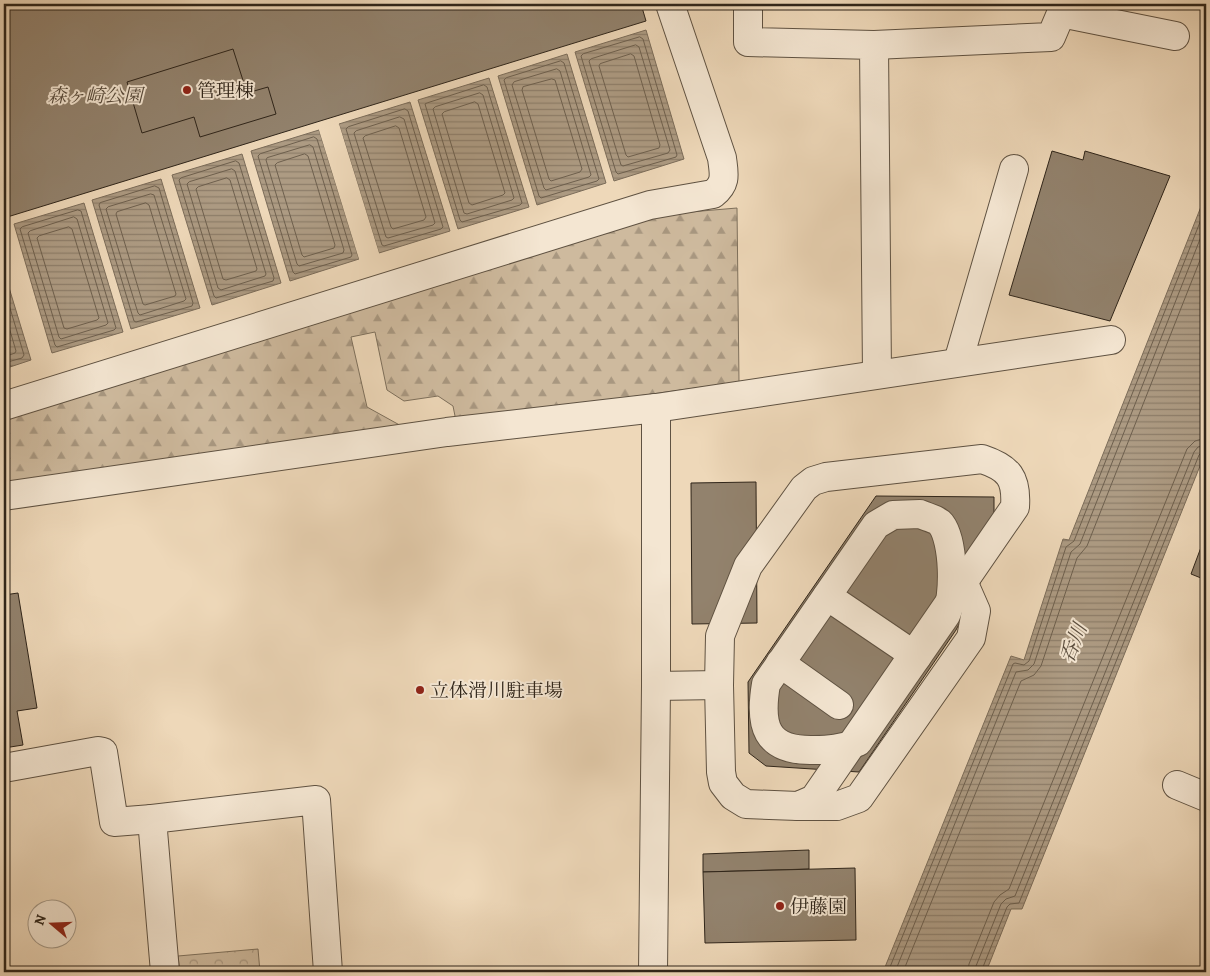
<svg xmlns="http://www.w3.org/2000/svg" width="1210" height="976" font-family="Alegreya,'Noto Serif JP',serif">
	<style>
		.forest { fill: url(#forest-firs); stroke: #7e705c }
		.park { fill: url(#park-crowns); stroke: #7e705c }
		.water { fill: url(#water-rules); stroke: #7b6c59 }
		.pier { fill: #eed8b9 }
		.lines { fill: none; stroke-linecap: round; stroke-linejoin: round }
		.shore { stroke: #6e604e; stroke-width: 1 }
		.building { fill: #92826d; stroke: #2f251a }
		.minor-casing { stroke: #5f5242; stroke-width: 30 }
		.minor { stroke: #f4e6d2; stroke-width: 28 }
		.poi-dot { fill: #8f2418; stroke: #f4e6d2; stroke-width: 2 }
		.labels { text-anchor: middle; stroke-width: 4; stroke-linejoin: round; paint-order: stroke }
		.poi-label { font-size: 19px; fill: #2f251a; stroke: #f4e6d2; text-anchor: start }
		.park-label { font-size: 19px; font-style: italic; fill: #574a3b; stroke: #f4e6d2 }
		.water-label { font-size: 20px; font-style: italic; fill: #5b4e3f; stroke: #f4e6d2 }
	</style>
	<defs>
		<pattern id="forest-firs" width="22" height="20" patternUnits="userSpaceOnUse" patternTransform="scale(1.25)"><rect width="22" height="20" fill="#ceba9e"/><path d="M5 1l3.5 6h-7zM16 11l3.5 6h-7z" fill="#a89780"/></pattern>
		<pattern id="park-crowns" width="20" height="18" patternUnits="userSpaceOnUse" patternTransform="scale(1.25)"><rect width="20" height="18" fill="#ceba9e"/><path d="M2 6a3 3 0 1 1 6 0M12 15a3 3 0 1 1 6 0" fill="none" stroke="#a89780"/></pattern>
		<pattern id="water-rules" width="6" height="5" patternUnits="userSpaceOnUse" patternTransform="scale(1.25)"><rect width="6" height="5" fill="#ad9b83"/><path d="M0 2.5h6" fill="none" stroke="#8d7e6a"/></pattern>
	</defs>
	<rect width="100%" height="100%" fill="#eed8b9"/>
	<filter id="stains"><feTurbulence type="fractalNoise" baseFrequency=".004" numOctaves="4"/><feColorMatrix values="0 0 0 0 .2 0 0 0 0 .09 0 0 0 0 .02 0 0 0 .5 -.17"/></filter>
	<radialGradient id="worn" r=".72"><stop offset=".6" stop-color="#630" stop-opacity="0"/><stop offset="1" stop-color="#630" stop-opacity=".3"/></radialGradient>
	<!-- forest -->
	<polygon class="forest" points="737,208 739,382 456,421 453,406 438,396 404,401 387,390 375,332 351,337 367,407 405,428 4,489 4,418 655,215"/>
	<!-- park -->
	<polygon class="park" points="258,949 260,972 180,972 178,956"/>
	<!-- water -->
	<g class="water">
		<polygon points="930,4 1029,4 1029,8 930,9"/>
		<polygon points="646,30 684,159 614,181 575,52"/>
		<polygon points="567,54 606,183 537,205 498,76"/>
		<polygon points="489,78 529,207 458,229 418,100"/>
		<polygon points="410,102 450,231 379,253 339,124"/>
		<polygon points="319,130 359,259 290,281 251,151"/>
		<polygon points="242,154 281,283 212,305 172,175"/>
		<polygon points="161,179 200,308 131,329 92,200"/>
		<polygon points="1206,194 1206,451 1022,909 1011,909 986,972 883,972 1011,656 1024,660 1063,539 1069,540"/>
		<polygon points="84,203 123,332 52,353 14,224"/>
		<polygon points="4,271 31,360 4,369"/>
	</g>
	<!-- pier -->
	<g class="pier">
		<polygon points="339,124 379,253 380,256 377,254 337,125"/>
		<polygon points="319,130 322,130 362,259 360,262"/>
	</g>
	<g class="lines">
		<!-- shore -->
		<g class="shore">
			<polygon points="640,37 643,39 677,155 676,157 618,174 616,172 581,56 583,54"/>
			<polygon points="636,45 639,47 670,150 668,153 623,166 621,165 589,61 591,59"/>
			<polygon points="631,54 634,56 660,145 659,148 628,157 626,155 599,66 600,64"/>
			<polygon points="561,61 564,63 599,179 597,181 541,198 539,196 504,80 506,78"/>
			<polygon points="557,69 560,71 591,175 589,177 546,190 544,188 512,85 514,82"/>
			<polygon points="552,79 555,80 582,169 580,172 551,181 549,179 522,90 523,87"/>
			<polygon points="484,85 487,87 522,203 520,205 462,222 460,220 425,104 427,103"/>
			<polygon points="480,93 483,95 514,198 512,200 467,214 464,213 433,109 435,107"/>
			<polygon points="475,102 478,104 505,193 503,195 472,205 469,203 442,114 444,112"/>
			<polygon points="405,109 408,111 443,227 441,229 384,246 382,245 346,129 348,127"/>
			<polygon points="400,117 404,119 435,223 433,225 388,238 386,237 354,133 356,131"/>
			<polygon points="396,126 399,128 426,217 424,220 393,229 391,227 363,138 365,136"/>
			<polygon points="314,137 317,139 352,255 351,257 295,274 293,272 258,156 260,154"/>
			<polygon points="310,145 313,147 344,250 343,253 299,266 297,264 266,160 267,158"/>
			<polygon points="305,154 308,156 335,245 334,248 304,257 302,255 275,165 277,163"/>
			<polygon points="236,161 239,163 274,278 273,281 216,298 214,296 179,180 181,178"/>
			<polygon points="232,169 235,171 266,274 265,276 221,290 218,288 187,184 189,182"/>
			<polygon points="227,178 230,180 257,269 256,271 226,280 223,279 196,189 198,187"/>
			<polygon points="155,186 159,188 193,303 192,306 136,322 134,321 99,205 100,203"/>
			<polygon points="151,194 154,195 186,299 184,301 140,315 138,313 106,209 108,207"/>
			<polygon points="146,203 149,205 176,294 175,296 145,305 143,304 116,214 117,212"/>
			<polygon points="78,210 81,211 116,328 114,330 57,347 55,345 20,229 22,227"/>
			<polygon points="74,217 77,219 108,323 106,325 61,339 59,337 28,233 30,231"/>
			<polygon points="69,227 72,229 99,318 97,320 67,329 64,328 37,238 39,236"/>
			<polyline points="4,288 24,355 22,358 4,363"/>
			<polyline points="4,310 16,351 15,353 4,357"/>
			<polyline points="888,972 1013,664 1015,663 1024,665 1029,661 1066,547 1074,541 1206,207"/>
			<polyline points="895,972 1016,672 1028,670 1034,664 1071,552 1080,544 1206,224"/>
			<polyline points="903,972 1021,681 1034,675 1041,666 1077,558 1087,546 1206,245"/>
			<polyline points="968,972 969,964 994,902 1000,895 1009,889 1187,449 1195,441 1206,438"/>
			<polyline points="975,972 976,966 1001,904 1006,899 1015,896 1194,452 1198,447 1206,445"/>
			<polyline points="981,972 1007,907 1010,904 1019,903 1199,455 1202,452 1206,452"/>
		</g>
	</g>
	<!-- building -->
	<g class="building">
		<polygon points="4,4 641,4 646,21 4,218"/>
		<polygon points="233,49 247,93 268,87 276,114 200,137 194,117 142,133 127,82"/>
		<polygon points="1052,151 1083,160 1085,151 1170,176 1110,321 1009,295"/>
		<polygon points="756,482 757,623 692,624 691,483"/>
		<polygon points="876,496 994,497 994,556 956,630 859,772 766,766 749,753 748,682"/>
		<polygon points="1206,534 1206,580 1191,574"/>
		<polygon points="18,593 37,708 17,711 23,745 4,748 4,595"/>
		<polygon points="809,850 809,869 703,872 703,854"/>
		<polygon points="855,868 856,940 705,943 703,872"/>
	</g>
	<g class="lines">
		<!-- minor casing -->
		<g class="minor-casing">
			<g id="minor">
				<polyline points="748,4 748,42 874,45 877,374"/>
				<polyline points="1061,13 1175,36"/>
				<polyline points="874,45 1051,37 1065,4"/>
				<polyline points="958,362 1014,169"/>
				<path d="M4,406L650,205L713,194C727,183 724,174 722,158L670,4"/>
				<polyline points="4,496 447,432 656,408 1111,340"/>
				<path d="M920,514C926,517 937,519 941,524C954,541 955,596 946,615L858,742C842,749 829,750 813,750C765,751 759,725 766,684L876,525L893,515Z"/>
				<polyline points="827,596 917,657"/>
				<polyline points="780,663 839,705"/>
				<path d="M656,686L719,685L720,636L748,566L804,488L813,481L826,477L982,459C1009,468 1017,478 1015,507L814,799L798,806L746,804L733,796L723,783L721,772L719,685"/>
				<polyline points="4,768 98,751 103,752 114,822 152,819"/>
				<polyline points="1177,785 1206,797"/>
				<polyline points="798,806 837,806 859,798 971,638 976,611 958,570"/>
				<polyline points="165,972 152,819 316,800 328,972"/>
				<polyline points="653,972 656,686 656,408"/>
			</g>
		</g>
		<!-- minor -->
		<use href="#minor" class="minor"/>
	</g>
	<!-- markers -->
	<g class="poi-dot">
		<circle cx="187" cy="90" r="5"/>
		<circle cx="420" cy="690" r="5"/>
		<circle cx="780" cy="906" r="5"/>
	</g>
	<g class="labels">
		<!-- poi labels -->
		<g class="poi-label">
			<text x="197" y="97">管理棟</text>
			<text x="430" y="697">立体滑川駐車場</text>
			<text x="790" y="913">伊藤園</text>
		</g>
		<!-- park labels -->
		<g class="park-label">
			<text x="95" y="102">森ヶ崎公園</text>
		</g>
		<!-- water labels -->
		<g class="water-label">
			<text transform="translate(1073 643) rotate(-68)" y="7">呑川</text>
		</g>
	</g>
	<!-- margin -->
	<rect width="1210" height="976" fill="none" stroke="#eed8b9" stroke-width="20"/>
	<rect x="5" y="5" width="1200" height="966" fill="none" stroke="#2f251a" stroke-width="2.5"/>
	<rect x="10" y="10" width="1190" height="956" fill="none" stroke="#2f251a"/>
	<!-- north arrow -->
	<g transform="translate(52 924) rotate(289)"><circle r="24" fill="#f4e6d2" stroke="#a59988"/>
	<path d="M0-4L9 19L0 12L-9 19Z" fill="#8f2418"/>
	<text y="-8" font-size="14" font-weight="bold" text-anchor="middle" fill="#2f251a">N</text>
	</g>
	<rect width="100%" height="100%" filter="url(#stains)"/>
	<rect width="100%" height="100%" fill="url(#worn)"/>
</svg>
